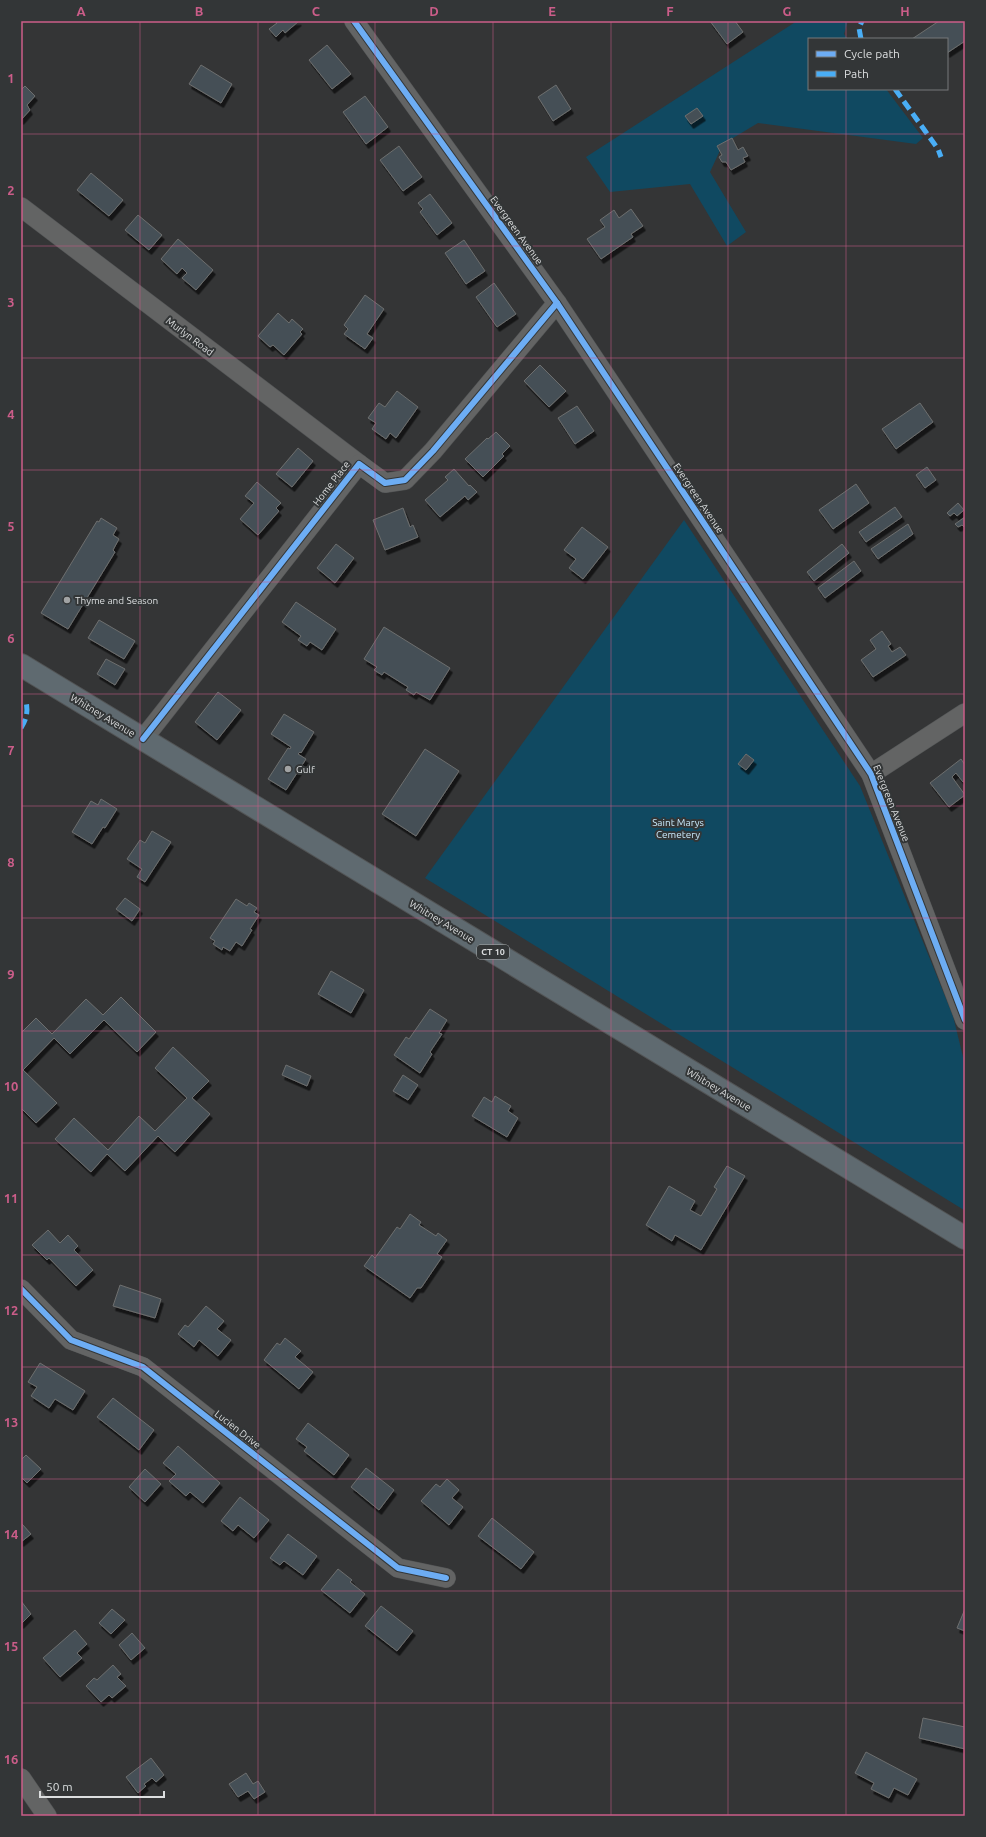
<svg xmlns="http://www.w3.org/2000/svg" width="986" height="1837" font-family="Ubuntu,sans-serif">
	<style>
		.green { fill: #104961 }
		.building { fill: #455056; stroke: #6d6e6e; filter: url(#shadow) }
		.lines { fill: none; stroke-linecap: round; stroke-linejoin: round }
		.minor-casing { stroke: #525455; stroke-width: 20 }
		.highway-casing { stroke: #525455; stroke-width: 24 }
		.minor { stroke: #636464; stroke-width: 19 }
		.highway { stroke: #5f6a70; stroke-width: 22 }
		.quiet { stroke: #49aef6; stroke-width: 5; stroke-dasharray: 10 5; stroke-linecap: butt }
		.cycleway-casing { stroke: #333637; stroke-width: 8 }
		.cycleway { stroke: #6dadf4; stroke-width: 6 }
		.grid { fill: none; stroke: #cb5d89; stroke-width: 1; stroke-opacity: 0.55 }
		.poi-dot { fill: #a1a3a4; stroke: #333637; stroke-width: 1.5 }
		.labels { text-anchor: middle; stroke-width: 4; stroke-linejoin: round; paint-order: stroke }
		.shield { fill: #333637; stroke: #a9acad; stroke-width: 1 }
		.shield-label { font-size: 9px; font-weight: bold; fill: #dcdedf }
		.street-label { font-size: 10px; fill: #dcdedf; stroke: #333637 }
		.poi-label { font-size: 10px; fill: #dcdedf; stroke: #333637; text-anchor: start }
		.park-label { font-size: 10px; fill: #c9eafd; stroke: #333637 }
		.neatline { fill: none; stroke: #cb5d89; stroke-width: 1.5 }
		.grid-label { font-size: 13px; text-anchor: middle; font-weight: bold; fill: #cb5d89 }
	</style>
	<defs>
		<filter id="shadow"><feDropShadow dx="2.5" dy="4.5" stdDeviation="0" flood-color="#0009"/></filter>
	</defs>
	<rect width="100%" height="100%" fill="#343536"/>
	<!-- green -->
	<g class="green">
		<polygon points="797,21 848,21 844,34 848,39 809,39 809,89 886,89 923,138 916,144 758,123 723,144 710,172 746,232 727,246 690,184 610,192 586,157"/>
		<polygon points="684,520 860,786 953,1016 965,1065 964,1210 425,878"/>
	</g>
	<!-- building -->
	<g class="building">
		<polygon points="276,21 299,21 285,33 283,30 276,37 269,29 277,23"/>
		<polygon points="710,21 735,21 743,32 727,44"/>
		<polygon points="939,21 965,21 965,41 947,53 947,39 912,39"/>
		<polygon points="327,45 351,74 332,89 309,60"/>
		<polygon points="201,65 232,84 221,103 189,84"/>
		<polygon points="556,85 571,109 553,121 538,97"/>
		<polygon points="25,86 35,96 27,105 30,110 21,120 21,90"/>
		<polygon points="365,96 388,127 366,144 343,112"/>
		<polygon points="697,108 703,116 691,124 685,116"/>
		<polygon points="732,138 738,150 743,147 748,156 743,158 745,162 731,170 726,162 722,162 719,157 722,155 717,146"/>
		<polygon points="399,146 422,177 403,191 380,160"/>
		<polygon points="91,173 123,200 109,216 77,190"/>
		<polygon points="430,194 452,223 437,235 420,212 423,209 418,203"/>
		<polygon points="631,209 643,226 631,234 633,237 601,259 587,239 605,227 600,220 614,210 619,218"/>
		<polygon points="138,215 162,235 149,250 125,230"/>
		<polygon points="178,239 213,270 196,290 182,278 187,273 182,268 177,274 161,259"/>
		<polygon points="464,240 485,271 466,284 445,253"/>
		<polygon points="494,283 516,314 497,327 476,297"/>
		<polygon points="365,295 384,309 367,334 373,338 365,349 344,334 348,329 344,325"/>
		<polygon points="278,313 289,323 292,319 303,329 300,332 302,334 284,355 273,345 270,347 258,336"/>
		<polygon points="540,365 566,391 549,407 524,381"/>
		<polygon points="397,391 418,407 396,438 390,433 386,439 372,429 376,423 368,418 379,403 385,407"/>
		<polygon points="920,403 933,422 896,449 882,429"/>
		<polygon points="577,406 594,431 575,444 558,418"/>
		<polygon points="496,432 510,446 502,454 504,456 483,477 465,459 487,438 488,439"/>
		<polygon points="298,448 313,461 292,487 276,474"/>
		<polygon points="927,467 936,480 925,488 916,475"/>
		<polygon points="454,469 469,486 470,485 477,492 468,500 465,496 440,517 425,500 448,480 445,477"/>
		<polygon points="257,482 281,503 276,508 279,511 258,535 240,519 254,503 245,496"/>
		<polygon points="856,484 869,503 833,529 819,510"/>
		<polygon points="958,503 964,510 957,516 954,513 950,516 947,513"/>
		<polygon points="895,507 902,517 866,542 859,532"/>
		<polygon points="403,508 410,527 413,525 418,537 385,550 373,520"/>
		<polygon points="965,517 965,528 962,525 958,527 955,524"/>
		<polygon points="101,518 117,528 113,535 119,539 113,550 115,552 68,629 41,613 97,521 99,522"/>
		<polygon points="908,524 913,534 878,559 871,549"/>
		<polygon points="582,527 608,547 583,579 569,568 576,559 564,550"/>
		<polygon points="336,544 354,558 335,583 317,568"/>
		<polygon points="842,544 849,553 814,581 807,572"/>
		<polygon points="854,561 861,571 825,598 818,588"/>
		<polygon points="296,602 336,629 322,650 310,642 307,646 298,640 301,636 282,622"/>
		<polygon points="99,620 135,641 124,659 88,638"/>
		<polygon points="384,627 450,668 430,700 416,692 414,695 406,690 408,687 384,672 382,675 374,670 377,667 364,659"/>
		<polygon points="882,631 891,644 888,646 892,652 900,647 906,655 873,677 861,660 876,649 870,640"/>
		<polygon points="106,659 125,669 115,685 97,674"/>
		<polygon points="218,692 241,710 217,740 195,722"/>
		<polygon points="284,714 314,732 301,753 300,752 298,754 306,759 286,790 268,779 288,748 290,749 291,747 271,734"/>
		<polygon points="425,749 459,771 416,836 382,814"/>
		<polygon points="746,754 754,760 746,770 738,764"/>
		<polygon points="961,759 965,765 965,781 963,782 956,773 952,777 965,795 949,807 930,783"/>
		<polygon points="101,799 117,809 105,828 103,827 92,844 72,832 91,801 98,805"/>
		<polygon points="152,831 171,842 145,882 137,877 142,869 127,859 140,840 145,843"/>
		<polygon points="125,898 140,909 132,921 116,909"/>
		<polygon points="236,899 247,906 249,903 257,908 254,912 259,915 250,929 252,930 242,946 236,942 230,951 223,947 222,950 213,944 215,941 210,938"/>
		<polygon points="331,971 364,990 351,1013 318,994"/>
		<polygon points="121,997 156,1032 137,1052 104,1020 70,1054 54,1038 23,1070 57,1103 36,1123 21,1108 21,1033 36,1018 52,1034 86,999 103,1015"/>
		<polygon points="430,1009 447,1020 439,1033 442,1034 430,1052 432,1054 420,1073 394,1055 406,1037 409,1039"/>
		<polygon points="173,1047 209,1081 192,1098 210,1114 175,1152 158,1136 125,1171 107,1154 91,1172 55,1139 74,1118 108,1150 139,1116 155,1131 187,1098 155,1068"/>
		<polygon points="286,1065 311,1076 307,1086 282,1075"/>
		<polygon points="403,1075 418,1085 408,1100 393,1091"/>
		<polygon points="495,1096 511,1106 508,1111 518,1118 507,1137 472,1116 484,1097 492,1102"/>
		<polygon points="727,1166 745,1176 701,1250 675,1235 672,1241 646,1225 669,1186 695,1201 690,1210 701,1216 717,1189 714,1187"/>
		<polygon points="410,1214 421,1222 419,1225 436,1236 438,1233 447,1240 437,1254 442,1257 421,1288 417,1288 410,1298 364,1266 372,1255 375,1258 397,1227 400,1229"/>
		<polygon points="48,1230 60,1243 68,1235 78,1246 74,1250 93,1270 76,1286 49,1258 47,1260 32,1245"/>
		<polygon points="120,1285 161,1299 155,1318 113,1306"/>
		<polygon points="206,1306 224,1321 217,1329 231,1340 218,1356 199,1340 194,1347 178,1334 185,1325 188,1327"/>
		<polygon points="285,1338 301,1351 295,1357 313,1372 299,1389 264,1360 277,1343 280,1345"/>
		<polygon points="40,1363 85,1391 73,1410 55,1399 49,1408 31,1396 37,1387 28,1382"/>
		<polygon points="113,1398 154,1430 139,1450 97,1417"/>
		<polygon points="308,1423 349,1455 334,1475 304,1451 307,1447 296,1439"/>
		<polygon points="178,1446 220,1483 203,1503 190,1492 186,1496 169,1481 176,1474 163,1463"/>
		<polygon points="26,1455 41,1469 27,1483 21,1477 21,1460"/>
		<polygon points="366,1468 394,1490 379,1510 351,1487"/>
		<polygon points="145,1469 161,1484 145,1502 129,1487"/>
		<polygon points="447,1479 459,1490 452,1498 463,1507 449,1525 421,1501 436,1484 440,1487"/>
		<polygon points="240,1497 269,1520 254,1538 238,1525 233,1531 221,1521"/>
		<polygon points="492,1518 534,1552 521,1569 478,1536"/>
		<polygon points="22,1524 31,1534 21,1542 21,1525"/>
		<polygon points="288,1534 317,1556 303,1575 284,1561 280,1565 270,1558"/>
		<polygon points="338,1569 352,1580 350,1582 365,1594 350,1613 321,1590"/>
		<polygon points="21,1601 31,1614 21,1624"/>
		<polygon points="381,1606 413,1631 397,1651 365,1626"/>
		<polygon points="112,1609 125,1620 111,1634 99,1623"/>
		<polygon points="965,1609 965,1631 957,1628"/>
		<polygon points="75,1630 87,1644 77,1653 82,1658 60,1677 43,1658"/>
		<polygon points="132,1633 145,1648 131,1660 119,1645"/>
		<polygon points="113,1665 121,1674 117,1677 126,1686 112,1698 109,1695 101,1702 86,1686 94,1678 97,1680"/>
		<polygon points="923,1718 965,1727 965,1749 919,1738"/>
		<polygon points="866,1752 917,1779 908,1795 894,1788 889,1798 871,1789 874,1783 855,1773"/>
		<polygon points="151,1758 164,1775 156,1782 152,1778 144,1784 146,1786 138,1793 126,1777"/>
		<polygon points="246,1773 253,1784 258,1781 265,1792 254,1799 248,1791 238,1797 229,1784"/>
	</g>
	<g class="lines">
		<!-- minor casing -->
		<g class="minor-casing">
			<g id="minor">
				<polyline points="354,21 557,303 871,774 965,1020"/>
				<polyline points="21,207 359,464"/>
				<polyline points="143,739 359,464 385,483 405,480 433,451 557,303"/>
				<polyline points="871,774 965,713"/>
				<polyline points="21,1289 71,1340 143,1367 398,1568 446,1578"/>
				<polyline points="21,1778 47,1816"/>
			</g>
		</g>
		<!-- highway casing -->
		<g class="highway-casing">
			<polyline id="highway" points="21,665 965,1238"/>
		</g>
		<!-- minor -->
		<use href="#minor" class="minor"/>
		<!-- highway -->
		<use href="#highway" class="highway"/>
		<!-- quiet -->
		<g class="quiet">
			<polyline points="861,39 859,28 862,21"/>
			<polyline points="895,89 938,149 941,157"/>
			<path d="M21,728C27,718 28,712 26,701"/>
		</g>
		<!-- cycleway casing -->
		<g class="cycleway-casing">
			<g id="cycleway">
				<polyline points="354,21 557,303 871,774 965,1020"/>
				<polyline points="143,739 359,464 385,483 405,480 433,451 557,303"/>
				<polyline points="21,1289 71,1340 143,1367 398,1568 446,1578"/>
			</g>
		</g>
		<!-- cycleway -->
		<use href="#cycleway" class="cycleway"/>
	</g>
	<!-- grid -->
	<path class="grid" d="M140,21V1816M258,21V1816M375,21V1816M493,21V1816M611,21V1816M728,21V1816M846,21V39M846,89V1816M21,134H965M21,246H965M21,358H965M21,470H965M21,582H965M21,694H965M21,806H965M21,918H965M21,1031H965M21,1143H965M21,1255H965M21,1367H965M21,1479H965M21,1591H965M21,1703H965"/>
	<!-- markers -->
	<g class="poi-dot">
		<circle cx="67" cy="600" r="4"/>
		<circle cx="288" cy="769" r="4"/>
	</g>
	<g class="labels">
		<!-- shield labels -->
		<rect class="shield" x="477" y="945" width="32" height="14" rx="3"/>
		<g class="shield-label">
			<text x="493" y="955">CT 10</text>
		</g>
		<!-- street labels -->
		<g class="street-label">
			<text transform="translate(517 230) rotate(54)" y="4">Evergreen Avenue</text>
			<text transform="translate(190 336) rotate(37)" y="4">Murlyn Road</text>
			<text transform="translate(331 483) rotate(-52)" y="4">Home Place</text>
			<text transform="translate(699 498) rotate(56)" y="4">Evergreen Avenue</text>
			<text transform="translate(103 715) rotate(31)" y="4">Whitney Avenue</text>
			<text transform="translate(892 803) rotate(68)" y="4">Evergreen Avenue</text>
			<text transform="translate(442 921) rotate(31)" y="4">Whitney Avenue</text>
			<text transform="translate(719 1089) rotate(31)" y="4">Whitney Avenue</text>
			<text transform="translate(238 1429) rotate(38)" y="4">Lucien Drive</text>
		</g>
		<!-- poi labels -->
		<g class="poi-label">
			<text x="75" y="604">Thyme and Season</text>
			<text x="296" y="773">Gulf</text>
		</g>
		<!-- park labels -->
		<g class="park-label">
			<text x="678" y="826">Saint Marys<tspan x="678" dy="12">Cemetery</tspan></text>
		</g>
	</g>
	<!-- border -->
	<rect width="986" height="1837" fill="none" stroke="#333637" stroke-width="44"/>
	<!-- legend -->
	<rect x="808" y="38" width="140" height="52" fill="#333637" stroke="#77797a"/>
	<rect x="816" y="51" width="20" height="6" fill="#6dadf4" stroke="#77797a"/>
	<text x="844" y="58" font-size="12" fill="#dcdedf">Cycle path</text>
	<rect x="816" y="71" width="20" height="6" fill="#49aef6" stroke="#77797a"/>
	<text x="844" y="78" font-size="12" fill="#dcdedf">Path</text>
	<!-- scale -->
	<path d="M40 1791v6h124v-6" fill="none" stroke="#dcdedf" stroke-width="2"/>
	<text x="46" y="1791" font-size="12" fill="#dcdedf" stroke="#333637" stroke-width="3" paint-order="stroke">50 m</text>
	<rect x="22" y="22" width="942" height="1793" class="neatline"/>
	<g class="grid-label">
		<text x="81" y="16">A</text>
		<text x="199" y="16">B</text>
		<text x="316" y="16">C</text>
		<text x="434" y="16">D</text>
		<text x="552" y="16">E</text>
		<text x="670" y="16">F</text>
		<text x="787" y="16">G</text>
		<text x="905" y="16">H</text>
		<text x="11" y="83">1</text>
		<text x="11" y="195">2</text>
		<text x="11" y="307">3</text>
		<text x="11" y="419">4</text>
		<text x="11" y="531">5</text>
		<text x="11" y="643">6</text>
		<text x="11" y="755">7</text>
		<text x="11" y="867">8</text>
		<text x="11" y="979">9</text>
		<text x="11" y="1091">10</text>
		<text x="11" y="1203">11</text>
		<text x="11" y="1315">12</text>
		<text x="11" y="1427">13</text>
		<text x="11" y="1539">14</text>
		<text x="11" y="1651">15</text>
		<text x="11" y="1764">16</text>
	</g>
</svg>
